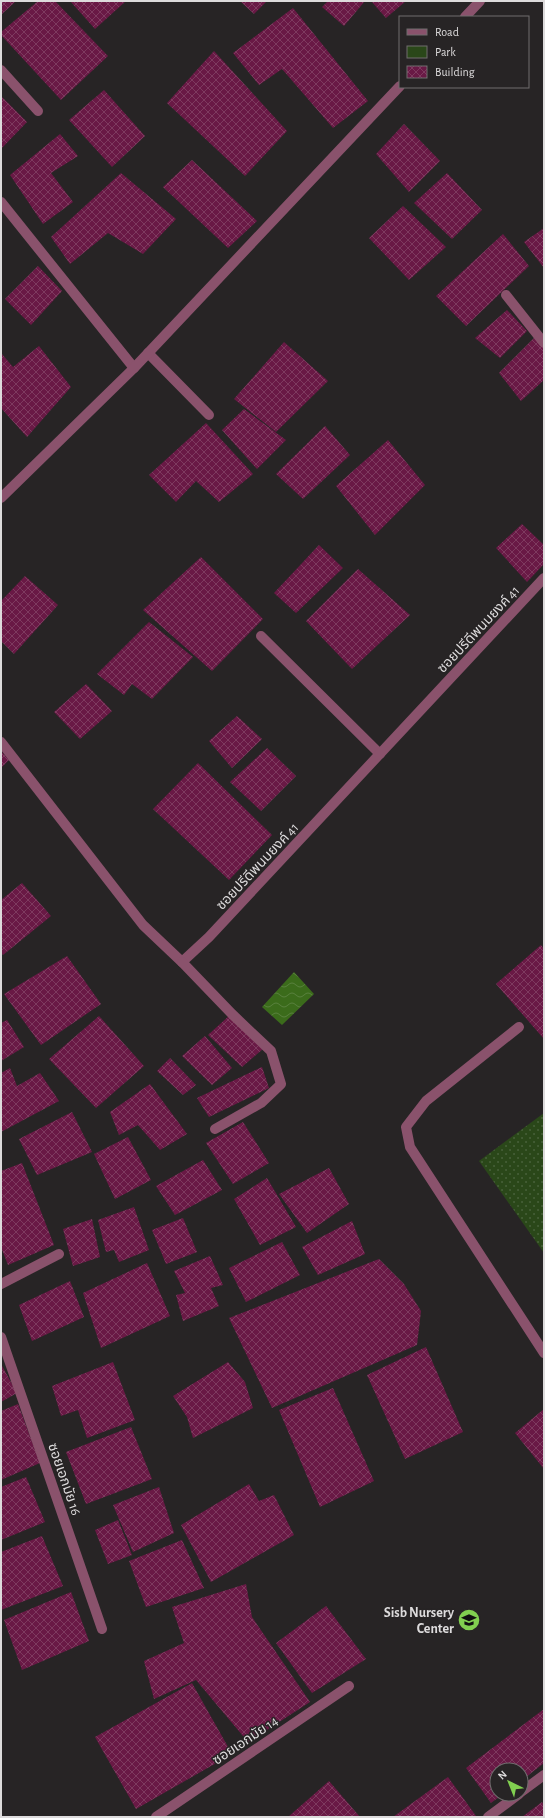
<svg xmlns="http://www.w3.org/2000/svg" width="545" height="1818" font-family="'Alegreya Sans','Noto Sans Thai',sans-serif">
	<style>
		.green { fill: url(#green-dots) }
		.water { fill: url(#water-waves) }
		.building { fill: url(#building-cross-hatch) }
		.lines { fill: none; stroke-linecap: round; stroke-linejoin: round }
		.minor { stroke: #8a526c; stroke-width: 10 }
		.labels { text-anchor: middle; stroke-width: 3; stroke-linejoin: round; paint-order: stroke }
		.street-label { font-size: 14px; fill: #dddbdc; stroke: #272425 }
		.poi-label { font-size: 14px; font-weight: bold; fill: #dddbdc; stroke: #272425; text-anchor: end }
	</style>
	<defs>
		<pattern id="green-dots" width="8" height="8" patternUnits="userSpaceOnUse"><rect width="8" height="8" fill="#2a4719"/><path d="M2 2h.1M6 6h.1" fill="none" stroke="#48613a" stroke-width="1.8" stroke-linecap="round"/></pattern>
		<pattern id="water-waves" width="16" height="10" patternUnits="userSpaceOnUse"><rect width="16" height="10" fill="#3b6b1b"/><path d="M0 5q4-4 8 0t8 0" fill="none" stroke="#57803c"/></pattern>
		<pattern id="building-cross-hatch" width="8" height="8" patternUnits="userSpaceOnUse"><rect width="8" height="8" fill="#691945"/><path d="M0 0l8 8M0 8l8-8" fill="none" stroke="#7e3a5f"/></pattern>
	</defs>
	<rect width="100%" height="100%" fill="#272425"/>
	<!-- green -->
	<polygon class="green" points="544,1113 544,1253 479,1161"/>
	<!-- water -->
	<polygon class="water" points="294,972 314,994 282,1025 262,1007"/>
	<!-- building -->
	<g class="building">
		<polygon points="1,1 16,1 1,15"/>
		<polygon points="38,1 55,1 108,56 61,100 1,35 1,32"/>
		<polygon points="70,1 126,1 95,29"/>
		<polygon points="240,1 267,1 254,14"/>
		<polygon points="328,1 365,1 344,26 322,7"/>
		<polygon points="371,1 406,1 386,18"/>
		<polygon points="293,8 368,101 333,128 282,69 259,85 233,53"/>
		<polygon points="214,51 287,131 245,176 167,103"/>
		<polygon points="104,90 145,136 112,167 69,120"/>
		<polygon points="1,96 27,122 1,149"/>
		<polygon points="404,124 440,161 409,192 376,154"/>
		<polygon points="60,134 78,156 51,173 73,202 43,224 10,175"/>
		<polygon points="192,160 257,221 228,248 163,187"/>
		<polygon points="121,173 176,219 143,254 108,233 70,264 51,237"/>
		<polygon points="447,173 482,210 452,239 414,203"/>
		<polygon points="403,206 446,247 409,280 369,238"/>
		<polygon points="544,228 544,268 524,242"/>
		<polygon points="503,234 529,266 466,326 436,296"/>
		<polygon points="38,266 62,291 31,325 5,299"/>
		<polygon points="507,310 527,331 500,358 475,338"/>
		<polygon points="537,335 544,343 544,380 521,401 499,373"/>
		<polygon points="284,342 328,381 276,432 234,399"/>
		<polygon points="39,346 71,387 27,437 1,408 1,353 13,367"/>
		<polygon points="244,409 286,440 257,469 222,430"/>
		<polygon points="206,423 253,474 219,502 196,481 176,502 149,475"/>
		<polygon points="325,426 350,455 303,499 276,474"/>
		<polygon points="388,440 425,485 375,535 336,486"/>
		<polygon points="522,524 544,545 544,564 527,582 496,548"/>
		<polygon points="319,545 343,568 296,613 274,593"/>
		<polygon points="201,557 263,619 212,671 143,610"/>
		<polygon points="358,569 410,615 352,669 306,621"/>
		<polygon points="25,576 58,605 14,654 1,641 1,601"/>
		<polygon points="149,622 193,657 152,699 132,684 124,695 97,674"/>
		<polygon points="86,684 112,711 80,739 54,712"/>
		<polygon points="237,716 262,739 232,768 209,741"/>
		<polygon points="267,748 296,776 261,811 230,782"/>
		<polygon points="1,751 9,760 1,768"/>
		<polygon points="198,763 272,835 229,880 153,809"/>
		<polygon points="22,883 51,916 3,955 1,952 1,900"/>
		<polygon points="541,945 544,949 544,1039 496,984"/>
		<polygon points="67,956 101,1004 41,1045 4,994"/>
		<polygon points="230,1015 264,1048 242,1067 208,1035"/>
		<polygon points="99,1016 144,1066 96,1108 49,1059"/>
		<polygon points="7,1020 24,1047 1,1061 1,1023"/>
		<polygon points="205,1036 232,1068 212,1085 182,1056"/>
		<polygon points="170,1058 196,1085 183,1095 157,1071"/>
		<polygon points="262,1067 269,1088 209,1117 197,1098"/>
		<polygon points="10,1068 17,1086 40,1073 59,1101 1,1132 1,1073"/>
		<polygon points="150,1084 187,1134 160,1150 138,1125 119,1135 110,1112"/>
		<polygon points="72,1112 92,1152 37,1175 19,1139"/>
		<polygon points="243,1122 269,1163 233,1184 206,1143"/>
		<polygon points="128,1137 151,1180 115,1199 94,1154"/>
		<polygon points="203,1160 222,1190 175,1215 156,1186"/>
		<polygon points="22,1163 54,1245 8,1265 1,1247 1,1171"/>
		<polygon points="329,1168 349,1204 307,1233 279,1194"/>
		<polygon points="267,1178 296,1227 260,1245 234,1199"/>
		<polygon points="134,1207 149,1250 119,1262 114,1250 106,1252 98,1220"/>
		<polygon points="183,1218 197,1252 166,1264 152,1230"/>
		<polygon points="92,1219 100,1257 73,1266 63,1229"/>
		<polygon points="352,1221 365,1254 318,1275 302,1247"/>
		<polygon points="282,1242 300,1275 246,1302 229,1268"/>
		<polygon points="210,1256 223,1285 211,1288 219,1306 183,1321 176,1295 185,1293 174,1271"/>
		<polygon points="379,1259 404,1284 421,1311 417,1345 272,1408 229,1318"/>
		<polygon points="147,1263 170,1316 101,1348 83,1293"/>
		<polygon points="70,1281 84,1317 32,1341 19,1305"/>
		<polygon points="426,1347 463,1432 405,1459 367,1375"/>
		<polygon points="113,1362 135,1420 87,1438 78,1410 61,1416 52,1386"/>
		<polygon points="228,1362 245,1382 253,1408 193,1438 187,1417 173,1396"/>
		<polygon points="1,1364 17,1393 1,1402"/>
		<polygon points="333,1388 374,1481 320,1507 279,1410"/>
		<polygon points="18,1404 40,1463 1,1480 1,1411"/>
		<polygon points="544,1409 544,1469 515,1433"/>
		<polygon points="131,1427 152,1479 86,1504 66,1452"/>
		<polygon points="26,1477 45,1522 1,1540 1,1487"/>
		<polygon points="249,1484 259,1501 274,1495 294,1535 211,1582 181,1525"/>
		<polygon points="159,1487 174,1533 133,1552 113,1505"/>
		<polygon points="118,1520 132,1555 108,1564 95,1530"/>
		<polygon points="42,1536 63,1586 1,1610 1,1552"/>
		<polygon points="182,1540 204,1588 146,1607 129,1561"/>
		<polygon points="246,1584 252,1617 310,1702 248,1742 196,1680 154,1699 144,1661 184,1643 172,1607"/>
		<polygon points="71,1592 89,1641 22,1670 4,1620"/>
		<polygon points="326,1606 366,1659 312,1693 276,1643"/>
		<polygon points="192,1683 232,1754 136,1809 95,1737"/>
		<polygon points="544,1709 544,1763 521,1781 521,1770 497,1770 497,1794 503,1794 491,1803 466,1768"/>
		<polygon points="448,1777 476,1816 474,1817 393,1817"/>
		<polygon points="329,1781 360,1817 288,1817"/>
		<polygon points="542,1802 544,1805 544,1817 522,1817"/>
	</g>
	<g class="lines">
		<!-- minor -->
		<g class="minor">
			<polyline points="465,17 480,1"/>
			<polyline points="1,70 38,111"/>
			<polyline points="1,202 134,368"/>
			<polyline points="506,295 544,343"/>
			<polyline points="148,353 209,415"/>
			<polyline points="1,498 134,368 400,86"/>
			<polyline points="261,636 380,754"/>
			<polyline points="1,742 143,925 182,962 209,937 544,578"/>
			<polyline points="182,962 232,1014 271,1051 281,1084 261,1103 215,1129"/>
			<polyline points="519,1027 426,1101 406,1127 410,1147 544,1353"/>
			<polyline points="1,1284 59,1254"/>
			<polyline points="1,1337 102,1629"/>
			<polyline points="521,1792 544,1775"/>
			<polyline points="156,1817 349,1686"/>
			<polyline points="488,1817 519,1794"/>
		</g>
	</g>
	<!-- icons -->
	<defs>
		<g id="school-disc" transform="scale(1.15)"><circle r="9.5" fill="#81d050" stroke="#272425"/><path d="M0-5L7-2L0 1L-7-2ZM-4 1L0 2.5L4 1V4Q0 6-4 4Z" fill="#111"/></g>
	</defs>
	<g fill-rule="evenodd">
		<use href="#school-disc" x="469" y="1620"/>
	</g>
	<g class="labels">
		<!-- street labels -->
		<g class="street-label">
			<text transform="translate(478 629) rotate(-47)" y="5">ซอยปรีดีพนมยงค์ 41</text>
			<text transform="translate(257 866) rotate(-47)" y="5">ซอยปรีดีพนมยงค์ 41</text>
			<text transform="translate(65 1479) rotate(71)" y="5">ซอยเอกมัย 16</text>
			<text transform="translate(245 1740) rotate(-34)" y="5">ซอยเอกมัย 14</text>
		</g>
		<!-- poi labels -->
		<g class="poi-label">
			<text x="454" y="1617">Sisb Nursery<tspan x="454" dy="16">Center</tspan></text>
		</g>
	</g>
	<!-- border -->
	<rect width="545" height="1818" fill="none" stroke="#dddbdc" stroke-width="4"/>
	<!-- legend -->
	<rect x="399" y="16" width="130" height="72" fill="#272425" stroke="#706d6e"/>
	<rect x="407" y="29" width="20" height="6" fill="#8a526c" stroke="#706d6e"/>
	<text x="435" y="36" font-size="12" fill="#dddbdc">Road</text>
	<rect x="407" y="46" width="20" height="12" fill="#2a4719" stroke="#706d6e"/>
	<text x="435" y="56" font-size="12" fill="#dddbdc">Park</text>
	<rect x="407" y="66" width="20" height="12" fill="url(#building-cross-hatch)" stroke="#706d6e"/>
	<text x="435" y="76" font-size="12" fill="#dddbdc">Building</text>
	<!-- north arrow -->
	<g transform="translate(509 1782) rotate(317)"><circle r="19" fill="#272425" stroke="#706d6e"/>
	<path d="M0-3L7 15L0 10L-7 15Z" fill="#81d050"/>
	<text y="-6" font-size="11" font-weight="bold" text-anchor="middle" fill="#dddbdc">N</text>
	</g>
</svg>
